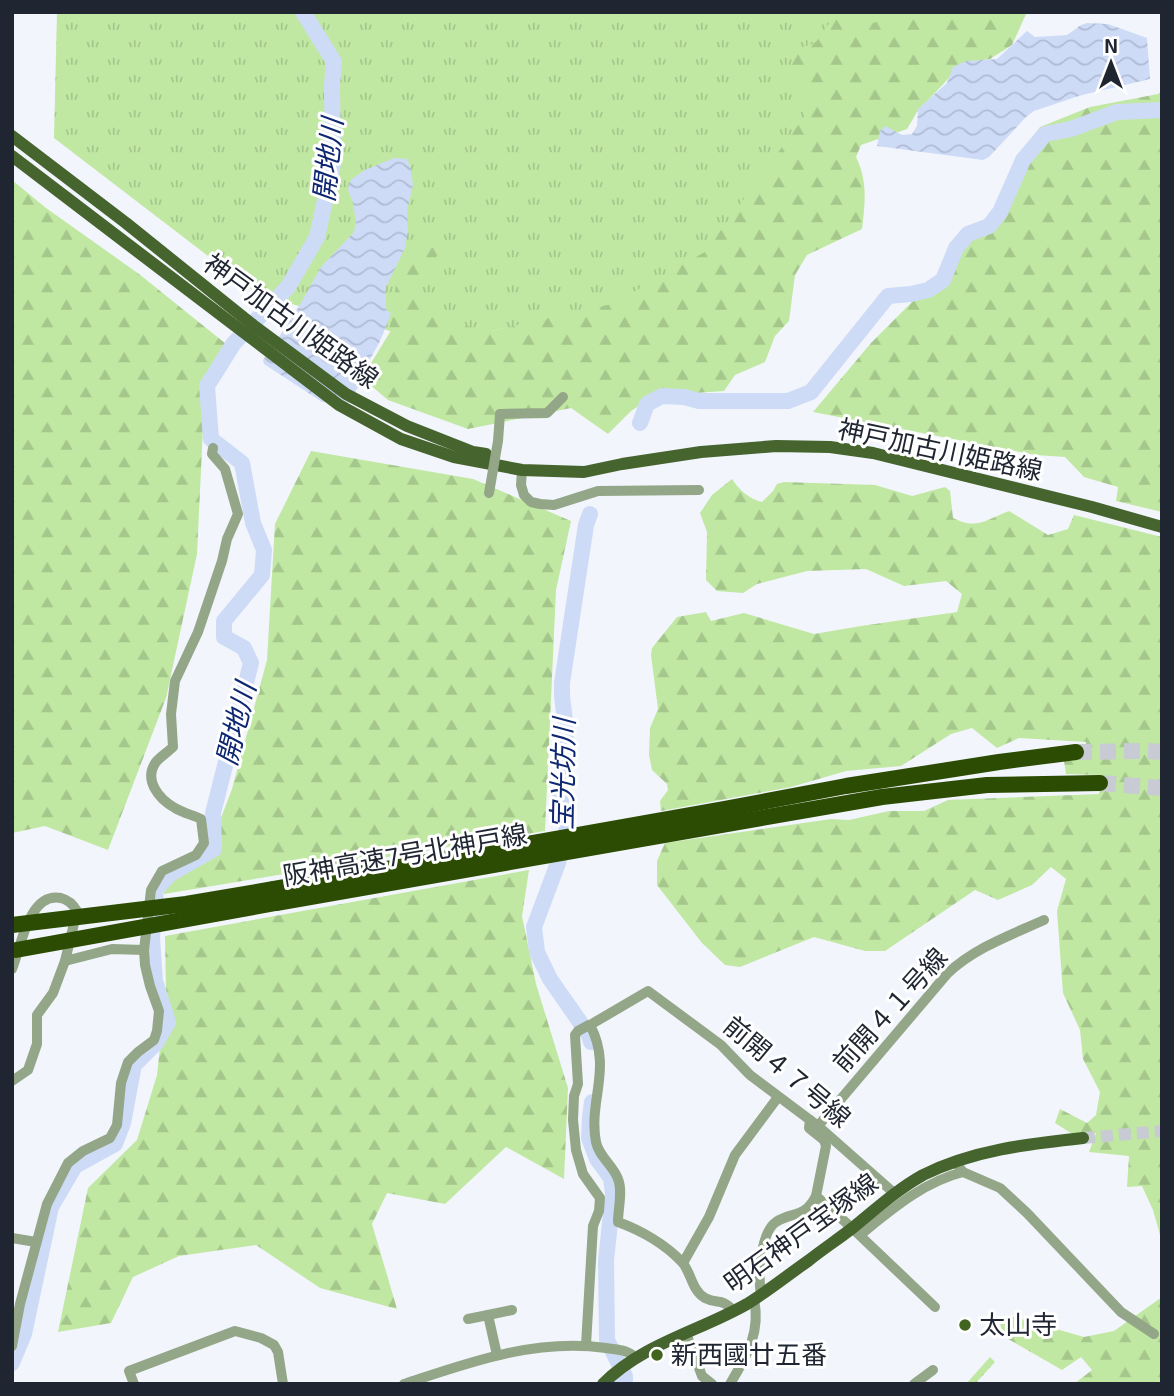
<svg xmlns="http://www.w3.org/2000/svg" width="1174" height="1396" font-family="'Exo 2','Noto Sans JP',sans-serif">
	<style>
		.grass { fill: url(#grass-tufts) }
		.forest { fill: url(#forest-firs) }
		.garden { fill: url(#garden-dots) }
		.water { fill: url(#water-waves) }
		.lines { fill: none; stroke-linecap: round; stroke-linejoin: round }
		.river { stroke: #cedbf7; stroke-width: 16 }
		.major-tunnel { stroke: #c8cbd3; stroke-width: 12; stroke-dasharray: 12 6; stroke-linecap: butt }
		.highway-tunnel { stroke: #c8cbd3; stroke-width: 16; stroke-dasharray: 16 8; stroke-linecap: butt }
		.minor { stroke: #94a688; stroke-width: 10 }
		.major { stroke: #46642d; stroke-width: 12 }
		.highway { stroke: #2b4c02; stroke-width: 16 }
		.minor-bridge { stroke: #94a688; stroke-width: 10 }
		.highway-bridge { stroke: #2b4c02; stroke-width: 16 }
		.poi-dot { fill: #41651e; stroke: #fff; stroke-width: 2.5 }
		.labels { text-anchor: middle; stroke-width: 6; stroke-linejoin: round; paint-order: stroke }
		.street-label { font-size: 26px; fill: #1f2531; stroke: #fff }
		.poi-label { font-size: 26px; fill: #1f2531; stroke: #fff; text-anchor: start }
		.water-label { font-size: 28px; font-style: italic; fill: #0e2772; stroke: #fff }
	</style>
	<defs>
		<pattern id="grass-tufts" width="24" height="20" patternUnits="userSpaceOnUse" patternTransform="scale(1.75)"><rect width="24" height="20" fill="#c0e8a2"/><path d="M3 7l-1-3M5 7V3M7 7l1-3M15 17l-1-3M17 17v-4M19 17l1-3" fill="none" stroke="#a5c78c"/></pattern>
		<pattern id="forest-firs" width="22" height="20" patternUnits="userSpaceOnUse" patternTransform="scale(1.75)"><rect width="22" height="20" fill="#c0e8a2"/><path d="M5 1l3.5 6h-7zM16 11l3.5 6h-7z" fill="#a5c78c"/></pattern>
		<pattern id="garden-dots" width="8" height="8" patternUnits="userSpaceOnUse" patternTransform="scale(1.75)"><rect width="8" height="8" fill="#c0e8a2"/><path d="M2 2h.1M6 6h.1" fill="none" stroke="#a5c78c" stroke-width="1.8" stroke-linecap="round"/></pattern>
		<pattern id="water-waves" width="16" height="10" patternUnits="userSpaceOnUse" patternTransform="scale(1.75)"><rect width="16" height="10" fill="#cedbf7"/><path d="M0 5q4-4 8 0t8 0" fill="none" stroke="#b0bcd4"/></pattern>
	</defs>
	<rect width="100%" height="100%" fill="#f2f5fc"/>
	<!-- grass -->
	<polygon class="grass" points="57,12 932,12 724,282 434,343 259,295 54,138"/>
	<!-- forest -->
	<g class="forest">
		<path d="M884,12H1029L1026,14L1012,45L990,59L963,63L917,112L907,129L861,145L856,157C868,181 865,204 862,229L807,255L795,275L789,321L775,336L765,362L735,375L724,391L654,396L631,411L608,434L571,408L468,429L388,400L362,378L390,332L398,268L409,243L441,249L420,284L421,296L452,323L491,331L612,304L705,252L804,117L805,98L790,69L797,50L816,42L832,19L874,23L880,20Z"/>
		<polygon points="1162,91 1162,512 1116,501 1118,487 1084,477 1065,457 1036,455 813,412 871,343 914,300 949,273 970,238 1000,209 1026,146 1040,127 1090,107 1158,94"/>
		<polygon points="12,180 46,208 139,274 226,344 204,407 197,554 166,698 108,850 45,826 12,833"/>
		<polygon points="311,451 473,479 571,521 556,590 545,831 164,894 164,884 208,852 232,789 267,660 275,524"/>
		<path d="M732,479C739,490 749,499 762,502L773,491L777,484L784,482L875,485L912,496L945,487L950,491L953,518C976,530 986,520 1009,511L1048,535L1068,529L1074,515L1162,537V1242L1153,1210L1142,1186L1127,1187L1129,1156L1089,1152L1096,1133L1074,1135L1055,1123L1060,1109L1087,1123L1096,1115L1100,1092L1083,1059L1080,1030L1063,993L1057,911L1066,879L1051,867L1032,885L998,900L975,890L885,951H865L814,937L740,967L725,965L702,943L657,885V861L665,843L831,819L849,820L889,811H924L948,800L1099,794L1100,775L1066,774L1064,761L1087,758L1086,742L1019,738L997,748L972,728L951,734L901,766L846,771L791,787L661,811L660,801L668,790L667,784L652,770L649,755L650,728L658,709L651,655L652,648L677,617L706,612L711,621L744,613L814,634L861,626L957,612L962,594L946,581L904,586L866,569L807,571L757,584L743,593L717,591L706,580L707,532L700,513L712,495Z"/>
		<polygon points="529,870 522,916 536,984 568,1088 564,1179 506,1147 445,1204 387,1193 372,1224 397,1309 320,1288 256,1245 179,1256 133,1277 111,1323 58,1332 88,1188 137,1140 157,1075 166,994 165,936"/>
		<polygon points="1162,1297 1162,1384 1074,1384 1092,1370 1081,1357 1062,1370 1003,1336 999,1318 1014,1317 1084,1337 1114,1331"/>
	</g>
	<!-- garden -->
	<polygon class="garden" points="990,1357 995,1362 975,1384 966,1384"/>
	<!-- water -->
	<g class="water">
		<polygon points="1087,23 1108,24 1147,38 1150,79 1082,95 1034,111 1026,117 989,157 983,160 877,146 880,131 885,126 902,135 912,134 917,126 918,109 947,83 953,67 966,61 997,59 1027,31 1035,37 1067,35 1081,25"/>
		<path d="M394,158L407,159L410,165L413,185L407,210L408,231L405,248L386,287V309L391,314C386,326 381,341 374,352C367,365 361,368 362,385L356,390V396L352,403L322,402L264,364L263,360L294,315L321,267L354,232L356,222L353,203L348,190L349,183L353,178L365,170Z"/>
	</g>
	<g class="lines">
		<!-- river -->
		<g class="river">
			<polyline points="640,423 647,404 662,396 684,397 699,401 788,401 811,392 888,296 911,294 928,290 943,280 956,248 968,234 989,226 1000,212 1023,160 1045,134 1071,129 1117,112 1162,110"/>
			<polyline points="590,514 586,525 562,683 562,696 565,721 566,747 564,766 558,787 567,828 558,863 534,927 537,952 550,979 589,1035 591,1042"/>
			<polyline points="592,1102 590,1117 589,1138 597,1159 611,1178 613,1194 606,1261 607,1340 625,1376 625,1380 622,1384"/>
			<polyline points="12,1363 24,1334 51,1207 75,1166 115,1144 123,1123 134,1065 156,1043 168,1022 155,981 152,938 156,889 170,874 214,849 213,813 251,663 244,648 224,637 224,621 262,575 264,550 253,523 242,463 211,439 207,386 234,343 288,287 317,237 333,164 332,85 334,62 303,12"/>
		</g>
		<!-- major-tunnel -->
		<polyline class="major-tunnel" points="1083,1138 1162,1131"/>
		<!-- highway-tunnel -->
		<g class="highway-tunnel">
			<polyline points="1076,752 1147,751 1162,752"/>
			<polyline points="1100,783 1162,788"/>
		</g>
		<!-- minor -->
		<g class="minor">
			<polyline points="500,414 547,413 563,397"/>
			<polyline points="522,470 521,485 524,495 531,502 540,504 554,505 598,491 699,490"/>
			<polyline points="65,961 112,949 144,950"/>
			<path d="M12,969C21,947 29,891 61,898C69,900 73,904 77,911L65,961L53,993L37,1015V1044L28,1070L12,1081"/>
			<polyline points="810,1120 809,1128 824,1140 826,1146 816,1196 852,1228 935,1307"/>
			<path d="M818,1126L947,974C974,948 1011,935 1044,920"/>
			<polyline points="955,1162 963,1172 1000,1188 1027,1213 1121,1312 1154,1334"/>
			<path d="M860,1235C891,1210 923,1182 963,1172"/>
			<polyline points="12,1238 36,1242"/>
			<polyline points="683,1263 709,1217 735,1155 778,1097"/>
			<path d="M761,1295C758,1278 760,1233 776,1222C793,1211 804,1219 816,1196"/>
			<path d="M734,1311C720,1297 719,1305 705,1298C692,1291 691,1272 682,1262C665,1244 640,1230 618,1222C618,1209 623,1191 618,1179C613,1165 599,1157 596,1142C588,1101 613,1068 590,1025L648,991L721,1045L750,1075L818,1126L894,1193"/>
			<polyline points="468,1319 488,1315"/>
			<polyline points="686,1333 702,1376 712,1384"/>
			<polyline points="586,1345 593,1226 599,1211 600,1198 583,1174 576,1150 573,1120 574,1096 578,1084 575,1035 578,1031 589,1025"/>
			<path d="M12,1346L20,1304L47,1204L68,1163L83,1151L110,1138L117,1125L121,1083L128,1062L138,1052L154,1040L157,1031L159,1011L150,986L145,965L144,950L151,890L162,871L196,855L204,843L201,819C193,815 183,813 175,808C159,799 143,780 156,762C161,756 168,752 173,747L171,714L175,681L198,632L222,561L227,539L238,514L225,469L212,454L213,448"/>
			<polyline points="497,1355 488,1315 512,1310"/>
			<polyline points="134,1384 129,1371 235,1331 261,1338 274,1345 278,1352 283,1384"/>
			<path d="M404,1384C470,1362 536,1338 606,1348C618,1350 627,1349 636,1358"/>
			<path d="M730,1384C747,1355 761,1333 754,1299"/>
			<polyline points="914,1384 933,1370"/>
		</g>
		<!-- major -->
		<g class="major">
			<polyline points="12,136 126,223 253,325 346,394 407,426 473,452 486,454"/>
			<polyline points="12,156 339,405 401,439 454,457 522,470 584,472 622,464 701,452 776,446 830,447 873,453 1092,507 1162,527"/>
			<path d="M603,1384C642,1344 700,1331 747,1304C768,1291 788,1275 808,1261C823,1249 840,1238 855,1226C877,1208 898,1189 923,1175C973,1150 1028,1144 1083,1138"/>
		</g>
		<!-- highway -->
		<g class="highway">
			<polyline points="274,889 725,809 846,786 999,762 1076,752"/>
			<polyline points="276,903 882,797 987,785 1100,783"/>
		</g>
		<!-- minor-bridge -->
		<polyline class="minor-bridge" points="489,493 498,441 500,414"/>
		<!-- highway-bridge -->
		<g class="highway-bridge">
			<polyline points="12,925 186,904 274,889"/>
			<polyline points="16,950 276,903"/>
		</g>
	</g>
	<!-- markers -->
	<g class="poi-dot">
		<circle cx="965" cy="1325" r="7"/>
		<circle cx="657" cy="1355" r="7"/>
	</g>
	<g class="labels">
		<!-- street labels -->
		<g class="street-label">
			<text transform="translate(291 321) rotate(36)" y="9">神戸加古川姫路線</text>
			<text transform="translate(940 450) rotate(12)" y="9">神戸加古川姫路線</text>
			<text transform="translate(405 855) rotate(-10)" y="9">阪神高速7号北神戸線</text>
			<text transform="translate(890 1010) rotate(-48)" y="9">前開４１号線</text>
			<text transform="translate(787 1072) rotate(40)" y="9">前開４７号線</text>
			<text transform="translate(801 1233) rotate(-36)" y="9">明石神戸宝塚線</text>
		</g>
		<!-- poi labels -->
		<g class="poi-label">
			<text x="979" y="1334">太山寺</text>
			<text x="671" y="1364">新西國廿五番</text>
		</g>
		<!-- water labels -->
		<g class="water-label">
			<text transform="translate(328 160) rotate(-84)" y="10">開地川</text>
			<text transform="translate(236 724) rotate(-76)" y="10">開地川</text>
			<text transform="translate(563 774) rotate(-89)" y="10">宝光坊川</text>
		</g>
	</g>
	<!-- border -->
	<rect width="1174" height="1396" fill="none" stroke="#1f2531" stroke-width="28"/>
	<!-- north arrow -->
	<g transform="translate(1111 63)" stroke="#ffffff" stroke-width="5" paint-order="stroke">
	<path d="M0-5L12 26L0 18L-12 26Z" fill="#1f2531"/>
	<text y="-10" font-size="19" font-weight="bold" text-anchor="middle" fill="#1f2531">N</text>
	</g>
</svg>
